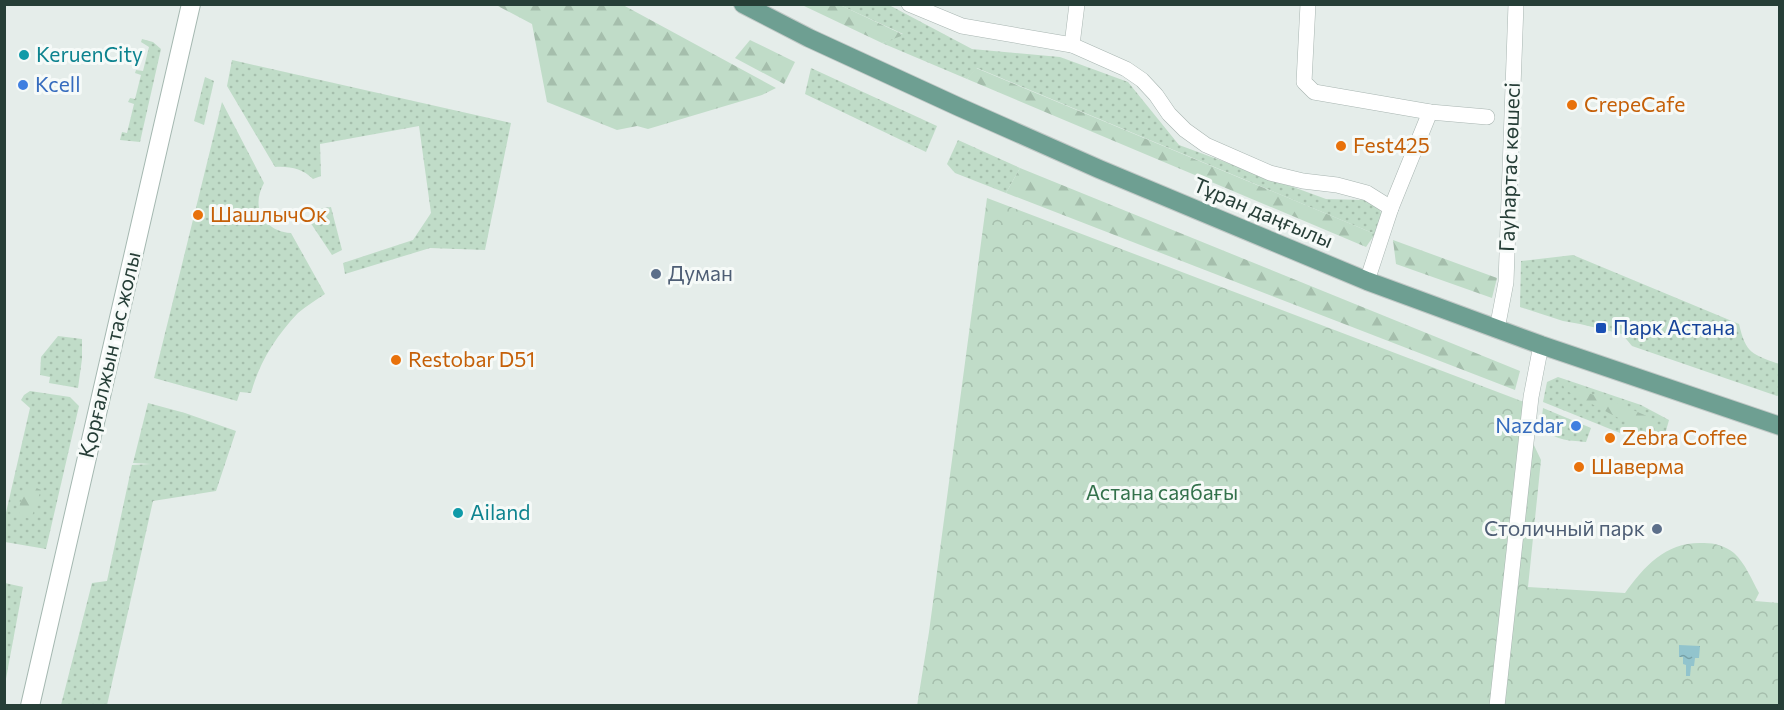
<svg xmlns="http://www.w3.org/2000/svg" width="1784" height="710" font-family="Commissioner,sans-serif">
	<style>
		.grass { fill: url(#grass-dots) }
		.forest { fill: url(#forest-firs) }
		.park { fill: url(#park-crowns) }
		.water { fill: url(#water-ripples) }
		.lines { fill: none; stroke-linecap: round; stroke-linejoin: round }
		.minor-casing { stroke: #a8b5b1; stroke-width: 16 }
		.secondary-casing { stroke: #a5b8b1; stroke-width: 20 }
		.primary-casing { stroke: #c2c9c7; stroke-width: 20 }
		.minor { stroke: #fff; stroke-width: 15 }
		.secondary { stroke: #fff; stroke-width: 18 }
		.primary { stroke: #6e9f92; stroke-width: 18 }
		.culture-dot { fill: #0f9aa8; stroke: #f6faf8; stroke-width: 2 }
		.shop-dot { fill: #3f7fe0; stroke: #f6faf8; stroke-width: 2 }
		.food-dot { fill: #e8710a; stroke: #f6faf8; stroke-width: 2 }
		.service-dot { fill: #5c6f8a; stroke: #f6faf8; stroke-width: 2 }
		.transit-dot { fill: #1a4fb4; stroke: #f6faf8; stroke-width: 2 }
		.labels { text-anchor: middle; stroke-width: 6; stroke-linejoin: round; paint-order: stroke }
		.culture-label { font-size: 21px; fill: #0d838f; stroke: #f6faf8; text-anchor: start }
		.shop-label { font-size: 21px; fill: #366cbe; stroke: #f6faf8; text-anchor: start }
		.food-label { font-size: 21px; fill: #c56008; stroke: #f6faf8; text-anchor: start }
		.street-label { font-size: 21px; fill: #263e37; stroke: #f6faf8 }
		.service-label { font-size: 21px; fill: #4e5e75; stroke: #f6faf8; text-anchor: start }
		.transit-label { font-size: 21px; fill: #164399; stroke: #f6faf8; text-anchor: start }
		.park-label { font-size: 21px; fill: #33714b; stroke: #f6faf8 }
	</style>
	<defs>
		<pattern id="grass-dots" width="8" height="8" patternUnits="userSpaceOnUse" patternTransform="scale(1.5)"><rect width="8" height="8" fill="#c0dcc8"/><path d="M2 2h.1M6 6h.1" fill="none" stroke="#a5beac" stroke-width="1.8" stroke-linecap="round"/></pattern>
		<pattern id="forest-firs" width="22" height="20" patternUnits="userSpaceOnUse" patternTransform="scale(1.5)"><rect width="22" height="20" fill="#c0dcc8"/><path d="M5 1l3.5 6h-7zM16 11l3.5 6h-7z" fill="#a5beac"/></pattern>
		<pattern id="park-crowns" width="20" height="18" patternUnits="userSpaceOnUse" patternTransform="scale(1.5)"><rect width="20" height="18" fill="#c0dcc8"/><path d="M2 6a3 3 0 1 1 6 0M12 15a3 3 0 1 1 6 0" fill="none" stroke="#a5beac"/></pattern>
		<pattern id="water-ripples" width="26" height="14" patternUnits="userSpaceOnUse" patternTransform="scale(1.5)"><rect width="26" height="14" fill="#92c4cd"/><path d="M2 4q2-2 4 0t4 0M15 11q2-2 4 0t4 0" fill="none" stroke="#77a1a7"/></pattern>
	</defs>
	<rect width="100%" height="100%" fill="#e5edea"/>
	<!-- grass -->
	<g class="grass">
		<polygon points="840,5 889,5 972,49 1060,57 1128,82 1179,145 1326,199 1364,200 1378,205 1383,219 1375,234 977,68 967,79 882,43 903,34"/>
		<polygon points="142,39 153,42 161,49 140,142 120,140 122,132 127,133 134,104 128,102 130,98 135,99 141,75 135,73 136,70 143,71 149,47 141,42"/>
		<path d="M232,60L511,123L485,250L430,248L345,274L343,263L413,240L431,213L419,126L320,144L321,176L313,179C303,169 290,166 275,167L227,86Z"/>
		<polygon points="811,68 937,126 926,152 805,94"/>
		<polygon points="205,77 214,81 204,125 194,121"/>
		<path d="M222,102L264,183C250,208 264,231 291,233L325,294C316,300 306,306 298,313C276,336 259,363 251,393L240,392L237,401L154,378Z"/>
		<polygon points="958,140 1020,168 1006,193 955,173 947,164"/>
		<polygon points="331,207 342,250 332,255 310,222 318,209"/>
		<path d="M1573,255L1739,324C1746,354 1752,354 1779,364V395L1777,396L1632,346L1622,334L1580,324L1563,321L1520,307L1521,261Z"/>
		<polygon points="58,336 82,339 82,359 78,388 49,383 50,377 40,375 41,357"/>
		<polygon points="1558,377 1641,405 1669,420 1662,445 1630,437 1543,402 1547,382"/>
		<polygon points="30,391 70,397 79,406 46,549 5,542 5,517 30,408 21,400 24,395"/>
		<polygon points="148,403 185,413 236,431 216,491 153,501 107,705 61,705 92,583 107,581 132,465 151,464 133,463"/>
		<path d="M1543,408L1591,428L1586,442C1566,440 1555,441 1541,425Z"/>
		<polygon points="5,583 23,587 5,684 4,583"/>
	</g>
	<!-- forest -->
	<g class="forest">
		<polygon points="496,5 623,5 776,88 762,95 648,129 637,126 617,130 547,102 532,24"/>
		<polygon points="802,5 840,5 904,35 882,43"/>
		<polygon points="750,40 795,62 784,84 735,58"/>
		<polygon points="976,68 1375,234 1366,247 967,79"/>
		<polygon points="1020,168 1520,371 1515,390 1006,193"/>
		<polygon points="1393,240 1497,278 1492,298 1396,264"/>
		<polygon points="1563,385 1610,400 1656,420 1650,430 1626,422 1565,390"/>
		<polygon points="30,485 41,490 31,519 19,516 20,503"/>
	</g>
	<!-- park -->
	<path class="park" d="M987,198L1524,402L1521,418L1541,460L1528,587L1625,593C1645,565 1667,541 1704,543C1715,543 1725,546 1734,553C1745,563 1752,580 1759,593L1755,601L1779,603V705L917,706L929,632Z"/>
	<!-- water -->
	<polygon class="water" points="1679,645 1700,646 1699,658 1695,658 1694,666 1691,666 1690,676 1686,676 1686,665 1683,664 1683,657 1679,657"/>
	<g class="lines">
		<!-- minor casing -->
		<g class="minor-casing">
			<g id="minor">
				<polyline points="909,4 962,26 1072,45 1126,69 1142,80 1156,95 1169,114 1185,130 1206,145 1270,173 1303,181 1337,185 1367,193 1391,208"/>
				<polyline points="1308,4 1304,82 1314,92 1430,112 1487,117"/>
				<polyline points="1072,45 1077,4"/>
				<polyline points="1367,281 1391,208 1430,112"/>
				<polyline points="1497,329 1506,282 1516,4"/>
				<polyline points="1497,706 1531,397 1541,345"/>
			</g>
		</g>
		<!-- secondary casing -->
		<g class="secondary-casing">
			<polyline id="secondary" points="30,706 191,4"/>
		</g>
		<!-- primary casing -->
		<g class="primary-casing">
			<polyline id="primary" points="743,4 809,38 959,107 1099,169 1367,281 1541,345 1780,426"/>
		</g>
		<!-- minor -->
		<use href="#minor" class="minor"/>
		<!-- secondary -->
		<use href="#secondary" class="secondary"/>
		<!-- primary -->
		<use href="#primary" class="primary"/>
	</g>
	<!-- markers -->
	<g class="culture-dot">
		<circle cx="24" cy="55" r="6"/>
		<circle cx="458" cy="513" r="6"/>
	</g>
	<g class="shop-dot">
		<circle cx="23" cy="85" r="6"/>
		<circle cx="1576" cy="426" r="6"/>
	</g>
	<g class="food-dot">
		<circle cx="1572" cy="105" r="6"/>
		<circle cx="1341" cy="146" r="6"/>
		<circle cx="198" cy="215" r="6"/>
		<circle cx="396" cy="360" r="6"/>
		<circle cx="1610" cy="438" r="6"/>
		<circle cx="1579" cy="467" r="6"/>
	</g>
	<g class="service-dot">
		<circle cx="656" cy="274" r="6"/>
		<circle cx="1657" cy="529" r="6"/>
	</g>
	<rect class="transit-dot" x="1595" y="322" width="12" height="12" rx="3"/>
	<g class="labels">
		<!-- culture labels -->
		<g class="culture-label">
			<text x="36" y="62">KeruenCity</text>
			<text x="470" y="520">Ailand</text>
		</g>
		<!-- shop labels -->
		<g class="shop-label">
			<text x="35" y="92">Kcell</text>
			<text x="1564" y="433" text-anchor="end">Nazdar</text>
		</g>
		<!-- food labels -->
		<g class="food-label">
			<text x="1584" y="112">CrepeCafe</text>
			<text x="1353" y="153">Fest425</text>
			<text x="210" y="222">ШашлычОк</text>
			<text x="408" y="367">Restobar D51</text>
			<text x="1622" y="445">Zebra Coffee</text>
			<text x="1591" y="474">Шаверма</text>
		</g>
		<!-- street labels -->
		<g class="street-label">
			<text transform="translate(1510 167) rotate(-88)" y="7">Гауhартас көшесі</text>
			<text transform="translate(1263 213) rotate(23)" y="7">Тұран даңғылы</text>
			<text transform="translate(110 355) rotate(-77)" y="7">Қорғалжын тас жолы</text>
		</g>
		<!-- service labels -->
		<g class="service-label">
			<text x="668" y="281">Думан</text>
			<text x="1645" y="536" text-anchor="end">Столичный парк</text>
		</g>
		<!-- transit labels -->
		<g class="transit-label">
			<text x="1613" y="335">Парк Астана</text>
		</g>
		<!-- park labels -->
		<g class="park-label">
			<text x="1162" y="500">Астана саябағы</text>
		</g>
	</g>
	<!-- border -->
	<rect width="1784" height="710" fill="none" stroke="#263e37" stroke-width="12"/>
</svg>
